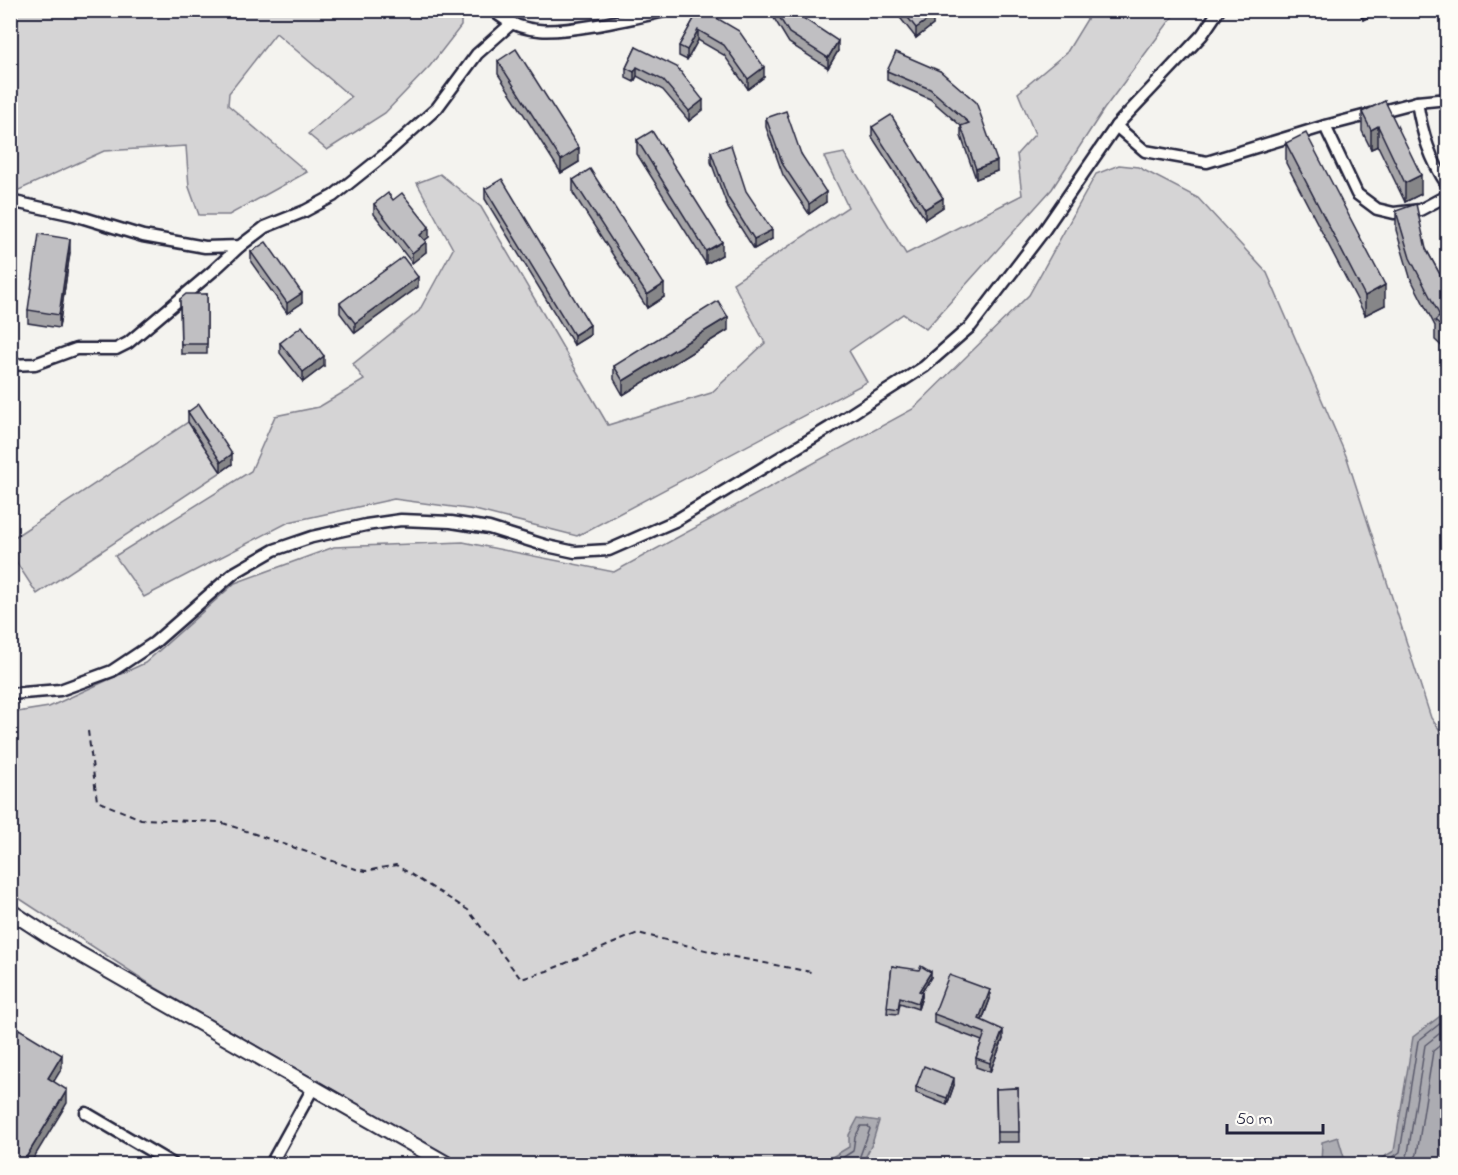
<svg xmlns="http://www.w3.org/2000/svg" width="1458" height="1175" font-family="'Indie Flower',sans-serif">
	<style>
		.green { fill: #d5d4d5; stroke: #7c7b88; stroke-width: 1.5 }
		.water { fill: #acacb2; stroke: #757582; stroke-width: 1.5 }
		.lines { fill: none; stroke-linecap: round; stroke-linejoin: round }
		.shore { stroke: #59596b; stroke-width: 1.5 }
		.street-casing { stroke: #22223b; stroke-width: 15 }
		.secondary-casing { stroke: #22223b; stroke-width: 18 }
		.path { stroke: #22223b; stroke-width: 2; stroke-dasharray: 6 4.5; stroke-linecap: butt }
		.street { stroke: #fdfcf7; stroke-width: 10 }
		.secondary { stroke: #fdfcf7; stroke-width: 14 }
		.wall { fill: #a5a4a7; stroke: #22223b; stroke-width: 1.5 }
		.shaded-wall { fill: #868688; stroke: #22223b; stroke-width: 1.5 }
		.building { fill: #c0bfc2; stroke: #22223b; stroke-width: 1.5 }
	</style>
	<rect width="100%" height="100%" fill="#f4f3ef"/>
	<filter id="ink" filterUnits="userSpaceOnUse"><feTurbulence type="fractalNoise" baseFrequency=".0167" numOctaves="2"/><feDisplacementMap in="SourceGraphic" scale="12" xChannelSelector="R" yChannelSelector="G"/><feConvolveMatrix kernelMatrix="1 2 1 2 8 2 1 2 1" color-interpolation-filters="sRGB"/></filter>
	<g filter="url(#ink)">
		<!-- green -->
		<g class="green">
			<polygon points="461,11 461,26 430,66 385,113 327,150 308,134 351,97 276,33 229,93 228,105 307,172 229,215 199,215 189,187 186,146 104,151 19,190 11,186 11,11"/>
			<polygon points="1092,11 1177,11 1104,109 1052,189 926,329 903,314 849,351 867,382 577,536 475,510 394,499 289,522 144,597 115,556 251,471 275,416 319,407 364,380 353,364 419,311 453,249 417,183 440,174 481,207 608,425 711,393 765,343 733,283 848,207 824,157 844,153 906,254 1022,195 1017,154 1035,134 1018,93 1067,52"/>
			<polygon points="1119,165 1138,167 1198,198 1267,273 1347,458 1431,718 1447,740 1447,1164 462,1164 156,988 11,893 11,713 49,707 145,663 235,583 334,547 463,542 614,572 913,409 1029,295 1096,174"/>
			<polygon points="188,422 221,472 37,594 11,554 10,540"/>
		</g>
		<!-- water -->
		<g class="water">
			<polygon points="1443,1014 1448,1019 1447,1164 1372,1164 1394,1151 1413,1037"/>
			<polygon points="858,1118 879,1121 872,1144 862,1164 830,1164 827,1160 849,1147 849,1135"/>
			<polygon points="1338,1137 1346,1164 1321,1164 1322,1142"/>
		</g>
		<g class="lines">
			<!-- shore -->
			<g class="shore">
				<polyline points="835,1164 836,1162 853,1151 855,1137 861,1126 868,1126 870,1129 857,1164"/>
				<polyline points="1383,1164 1400,1152 1418,1041 1442,1022 1448,1022"/>
				<polyline points="1398,1164 1405,1160 1408,1153 1425,1045 1444,1030 1448,1030"/>
				<polyline points="1412,1164 1417,1154 1433,1051 1448,1039"/>
			</g>
			<!-- street casing -->
			<g class="street-casing">
				<g id="street">
					<path d="M493,10C524,40 565,30 603,24C624,20 646,16 667,10"/>
					<path d="M1448,99L1417,102C1422,133 1430,160 1448,186"/>
					<polyline points="1116,126 1202,35 1219,10"/>
					<polyline points="1325,126 1357,194 1377,209 1394,213 1420,210 1448,195"/>
					<polyline points="10,201 74,215 143,236 205,247 240,246 265,227 305,211 333,196 388,152 437,108 477,54 512,23"/>
					<polyline points="10,365 35,364 76,349 116,349 128,343 213,271 240,246"/>
					<polyline points="10,694 60,690 112,671 154,643 234,573 274,550 312,537 366,525 401,520 451,522 489,528 547,546 575,552 609,550 675,521 829,428 924,367 971,326 1043,232 1116,126 1145,151 1207,162 1325,126 1417,102"/>
					<polyline points="86,1113 173,1164"/>
					<polyline points="271,1164 313,1088"/>
				</g>
			</g>
			<!-- secondary casing -->
			<g class="secondary-casing">
				<polyline id="secondary" points="10,911 53,939 447,1164"/>
			</g>
			<!-- path -->
			<polyline class="path" points="88,731 97,801 141,819 220,822 356,869 366,871 396,865 468,910 521,979 547,971 638,933 729,956 811,972"/>
			<!-- street -->
			<use href="#street" class="street"/>
			<!-- secondary -->
			<use href="#secondary" class="secondary"/>
		</g>
		<!-- wall -->
		<g class="wall">
			<polygon points="699,10 764,77 748,89 724,55 698,40 687,60 679,56 679,46"/>
			<polygon points="769,10 798,10 803,18 838,51 828,68 789,43"/>
			<polygon points="894,10 928,10 933,25 916,38"/>
			<polygon points="1358,10 1382,10 1363,20"/>
			<polygon points="636,47 703,110 689,121 663,90 637,76 634,82 626,78 626,68"/>
			<polygon points="498,61 579,162 561,173 498,74"/>
			<polygon points="887,71 940,71 997,171 976,179 961,136 961,126 930,99 887,80"/>
			<polygon points="1385,101 1421,194 1405,202 1378,146 1371,149 1362,131 1362,112"/>
			<polygon points="766,118 801,154 826,202 809,214 783,175 766,127"/>
			<polygon points="872,127 943,207 925,219 872,137"/>
			<polygon points="637,140 722,255 706,264 637,154"/>
			<polygon points="1286,143 1385,305 1365,315 1286,163"/>
			<polygon points="711,152 772,239 754,249 728,208 711,162"/>
			<polygon points="573,180 664,297 647,308 573,193"/>
			<polygon points="485,189 590,335 574,345 485,199"/>
			<polygon points="393,200 429,237 424,241 426,252 412,263 374,214 374,204"/>
			<polygon points="1396,211 1426,249 1448,289 1448,352 1435,340 1435,326 1410,277 1396,230"/>
			<polygon points="70,252 59,328 28,323 28,310"/>
			<polygon points="251,252 302,303 287,313 251,262"/>
			<polygon points="418,287 355,333 340,313 340,303"/>
			<polygon points="207,294 207,354 181,354 180,299"/>
			<polygon points="728,330 623,395 614,379 614,366"/>
			<polygon points="280,343 324,366 303,382 280,353"/>
			<polygon points="188,412 232,464 221,472 188,422"/>
			<polygon points="892,966 931,977 922,992 922,997 918,1009 900,1003 898,1014 887,1013"/>
			<polygon points="990,999 982,1021 1003,1039 990,1072 976,1067 976,1058 982,1041 934,1023 934,1014"/>
			<polygon points="954,1085 947,1105 916,1093 916,1087"/>
			<polygon points="1018,1088 1019,1142 997,1142 996,1089"/>
		</g>
		<!-- shaded-wall -->
		<g class="shaded-wall">
			<polygon points="1363,10 1382,10 1363,20"/>
			<polygon points="933,16 933,25 916,38 916,28"/>
			<polygon points="698,30 698,40 687,60 687,50"/>
			<polygon points="838,41 838,51 828,68 828,58"/>
			<polygon points="637,67 637,76 634,82 634,72"/>
			<polygon points="764,67 764,77 748,89 748,79"/>
			<polygon points="703,100 703,110 689,121 689,111"/>
			<polygon points="1378,126 1378,146 1371,149 1371,130"/>
			<polygon points="579,148 579,162 561,173 561,160"/>
			<polygon points="997,161 997,171 976,179 976,169"/>
			<polygon points="1421,175 1421,194 1405,202 1405,183"/>
			<polygon points="826,192 826,202 809,214 809,204"/>
			<polygon points="943,198 943,207 925,219 925,209"/>
			<polygon points="429,227 429,237 420,244 420,235"/>
			<polygon points="772,230 772,239 754,249 754,239"/>
			<polygon points="70,239 70,252 59,328 59,315"/>
			<polygon points="426,242 426,252 412,263 412,253"/>
			<polygon points="722,242 722,255 706,264 706,251"/>
			<polygon points="418,277 418,287 355,333 355,323"/>
			<polygon points="664,284 664,297 647,308 647,295"/>
			<polygon points="1385,285 1385,305 1365,315 1365,296"/>
			<polygon points="302,293 302,303 287,313 287,303"/>
			<polygon points="1448,295 1448,315 1441,299"/>
			<polygon points="728,317 728,330 623,395 623,381"/>
			<polygon points="590,325 590,335 574,345 574,335"/>
			<polygon points="324,356 324,366 303,382 303,372"/>
			<polygon points="232,454 232,464 221,472 221,462"/>
			<polygon points="931,972 931,977 919,996 919,991"/>
			<polygon points="990,990 990,999 979,1028 979,1019"/>
			<polygon points="922,992 922,997 918,1009 918,1003"/>
			<polygon points="1003,1030 1003,1039 990,1072 990,1063"/>
			<polygon points="62,1055 62,1068 48,1091 48,1078"/>
			<polygon points="954,1078 954,1085 947,1105 947,1098"/>
			<polygon points="67,1090 67,1103 30,1164 22,1164"/>
		</g>
		<!-- building -->
		<g class="building">
			<polygon points="699,10 703,10 739,31 764,67 748,79 724,45 698,30 687,50 679,46"/>
			<polygon points="775,10 798,10 803,18 838,41 828,58 789,33"/>
			<polygon points="902,10 928,10 933,16 916,28"/>
			<polygon points="636,47 677,67 703,100 689,111 663,80 637,67 634,72 626,68"/>
			<polygon points="516,49 579,148 561,160 498,61"/>
			<polygon points="896,52 940,71 976,102 997,161 976,169 961,126 969,123 930,89 887,71"/>
			<polygon points="1385,101 1421,175 1405,183 1378,126 1371,130 1362,112"/>
			<polygon points="786,111 801,154 826,192 809,204 783,165 766,118"/>
			<polygon points="891,115 943,198 925,209 872,127"/>
			<polygon points="652,131 722,242 706,251 637,140"/>
			<polygon points="1306,133 1385,285 1365,296 1286,143"/>
			<polygon points="731,145 746,191 772,230 754,239 728,198 711,152"/>
			<polygon points="590,169 664,284 647,295 573,180"/>
			<polygon points="502,179 590,325 574,335 485,189"/>
			<polygon points="388,193 393,200 402,193 429,227 420,235 426,242 412,253 374,204"/>
			<polygon points="1416,204 1426,249 1448,289 1448,295 1441,299 1448,304 1448,333 1435,321 1440,316 1410,258 1396,211"/>
			<polygon points="39,234 70,239 59,315 28,310"/>
			<polygon points="266,242 302,293 287,303 251,252"/>
			<polygon points="403,257 418,277 355,323 340,303"/>
			<polygon points="186,294 207,294 207,344 181,344 180,299"/>
			<polygon points="718,301 728,317 623,381 614,366"/>
			<polygon points="302,326 324,356 303,372 280,343"/>
			<polygon points="199,404 232,454 221,462 188,412"/>
			<polygon points="892,966 919,970 921,966 931,972 919,991 922,992 918,1003 900,997 898,1009 887,1007"/>
			<polygon points="949,975 990,990 979,1019 1003,1030 990,1063 976,1058 985,1033 934,1014"/>
			<polygon points="19,1029 62,1055 48,1078 67,1090 22,1164 10,1164 10,1044"/>
			<polygon points="924,1066 954,1078 947,1098 916,1087"/>
			<polygon points="1018,1088 1019,1132 997,1132 996,1089"/>
		</g>
	</g>
	<!-- margin -->
	<rect width="1458" height="1175" fill="none" stroke="#fdfcf7" stroke-width="36"/>
	<rect x="18" y="18" width="1422" height="1139" fill="none" stroke="#22223b" stroke-width="2" filter="url(#ink)"/>
	<!-- scale -->
	<path d="M1227 1124v9h96v-9" fill="none" stroke="#22223b" stroke-width="3"/>
	<text x="1236" y="1124" font-size="18" fill="#22223b" stroke="#fdfcf7" stroke-width="4.5" paint-order="stroke">50 m</text>
</svg>
